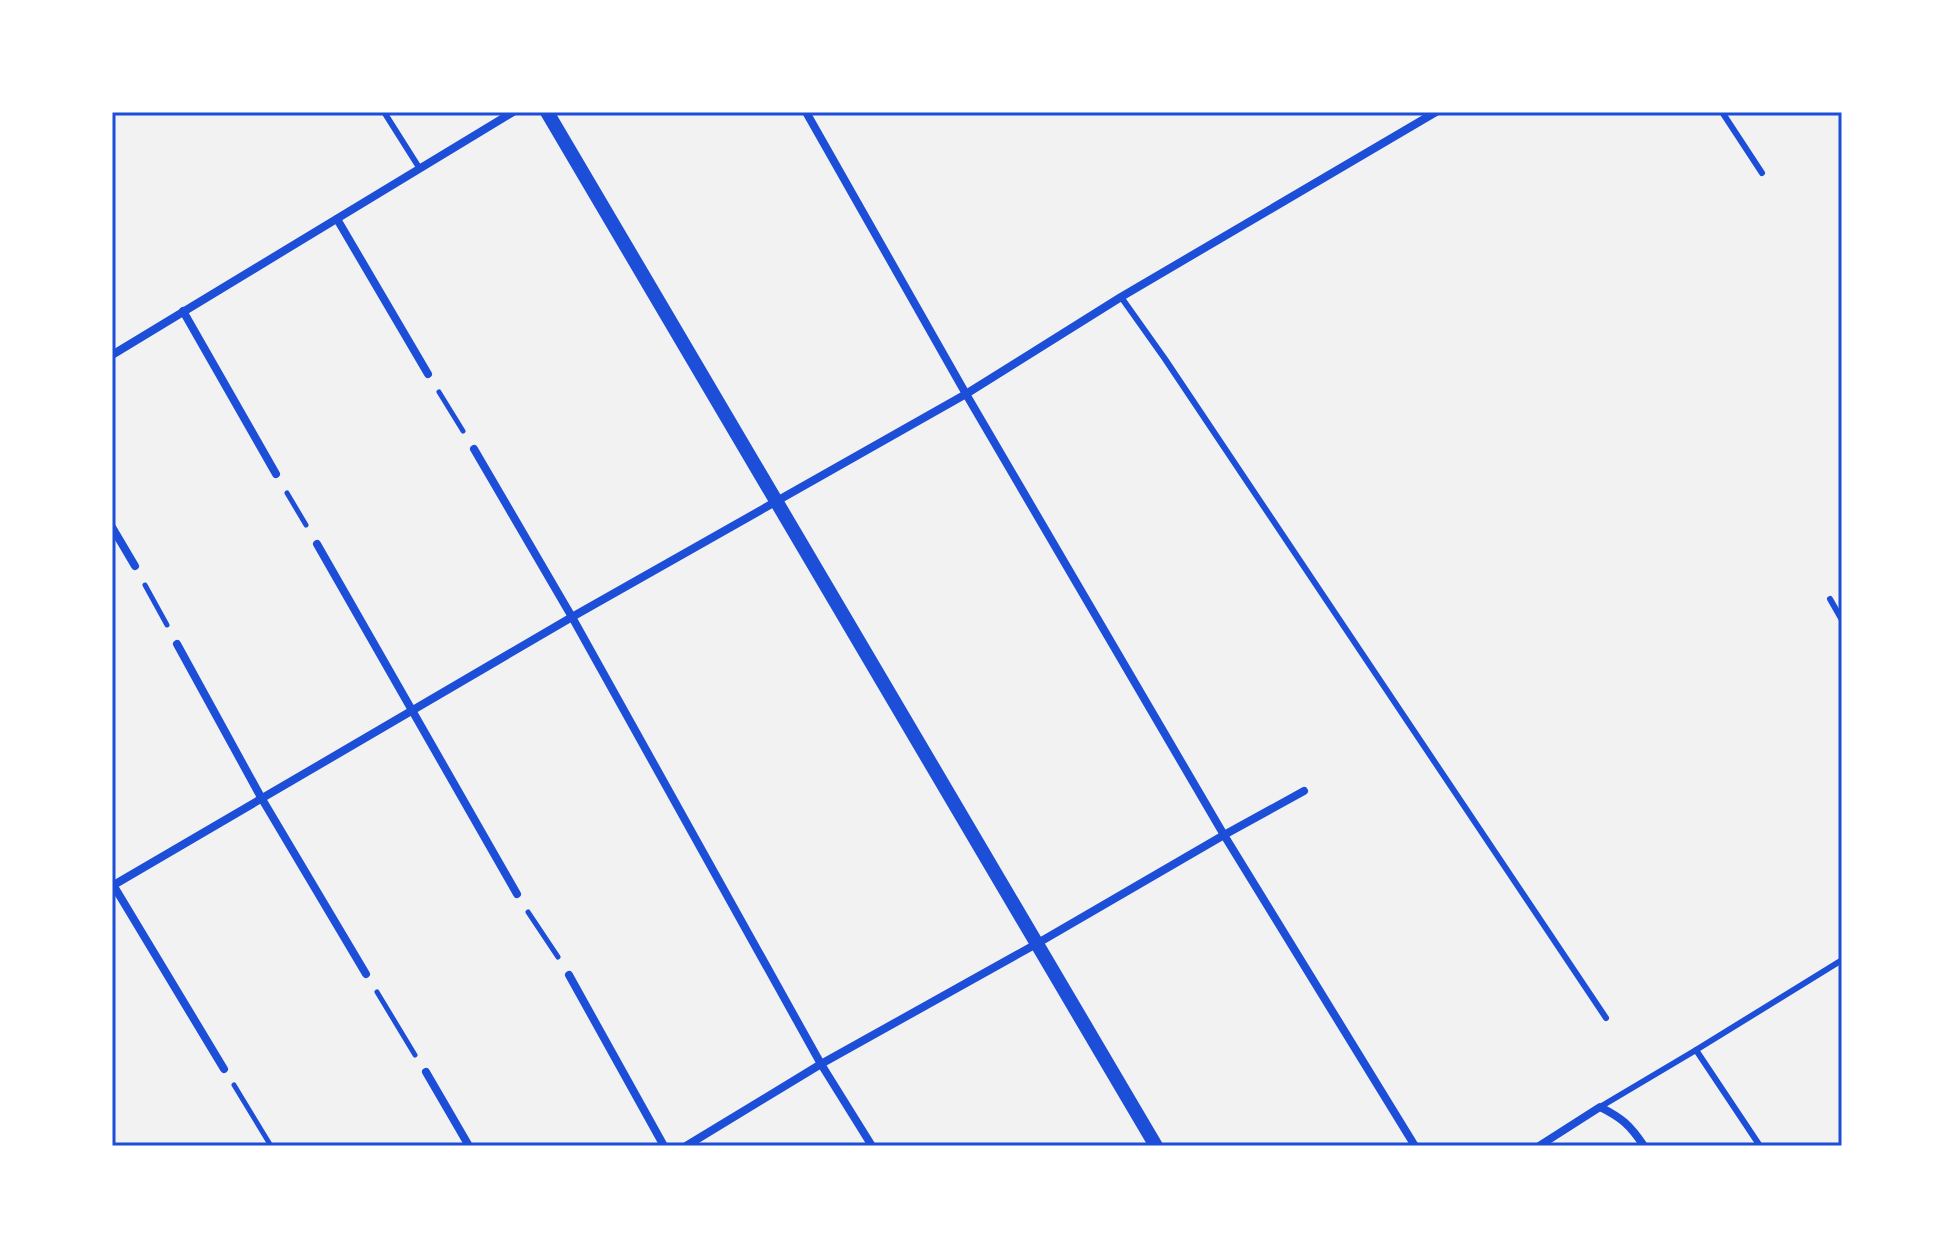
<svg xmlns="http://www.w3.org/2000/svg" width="1954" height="1258" font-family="Lato,sans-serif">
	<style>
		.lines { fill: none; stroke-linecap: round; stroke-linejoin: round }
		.path { stroke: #1d4ed8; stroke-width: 5 }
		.service { stroke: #1d4ed8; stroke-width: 6 }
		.minor { stroke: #1d4ed8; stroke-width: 8 }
		.tertiary { stroke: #1d4ed8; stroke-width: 14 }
		.neatline { fill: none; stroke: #1d4ed8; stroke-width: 3 }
	</style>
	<rect width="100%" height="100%" fill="#f2f2f2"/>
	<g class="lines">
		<!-- path -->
		<g class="path">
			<polyline points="439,392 463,431"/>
			<polyline points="287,493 306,525"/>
			<polyline points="145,585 167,625"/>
			<polyline points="528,912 558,957"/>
			<polyline points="377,992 415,1055"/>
			<polyline points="234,1085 271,1146"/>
		</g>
		<!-- service -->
		<g class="service">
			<polyline points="384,112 420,169"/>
			<polyline points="1722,112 1762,173"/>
			<polyline points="1121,297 1165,359 1606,1018"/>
			<polyline points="1830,599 1842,620"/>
			<polyline points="1696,1050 1842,960"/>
			<polyline points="1600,1107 1696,1050 1760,1146"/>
		</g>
		<!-- minor -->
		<g class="minor">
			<polyline points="806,112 966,394 1224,835 1415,1146"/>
			<polyline points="337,219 428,374"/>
			<polyline points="183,311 276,474"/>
			<polyline points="112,355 513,112"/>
			<polyline points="474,449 572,617 821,1064 872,1146"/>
			<polyline points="112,527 135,566"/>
			<polyline points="317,544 517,894"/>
			<polyline points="177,644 262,799 366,974"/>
			<polyline points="112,883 224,1069"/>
			<polyline points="112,886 572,617 966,394 1121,297 1436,112"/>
			<polyline points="569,975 664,1146"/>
			<polyline points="426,1072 469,1146"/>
			<polyline points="686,1146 821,1064 1038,943 1224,835 1304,791"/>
			<path d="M1539,1146L1600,1107C1622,1118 1630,1125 1644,1146"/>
		</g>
		<!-- tertiary -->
		<polyline class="tertiary" points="547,112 1156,1146"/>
	</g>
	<!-- border -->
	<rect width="1954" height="1258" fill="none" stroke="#ffffff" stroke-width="228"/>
	<rect x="114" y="114" width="1726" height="1030" class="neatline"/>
</svg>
